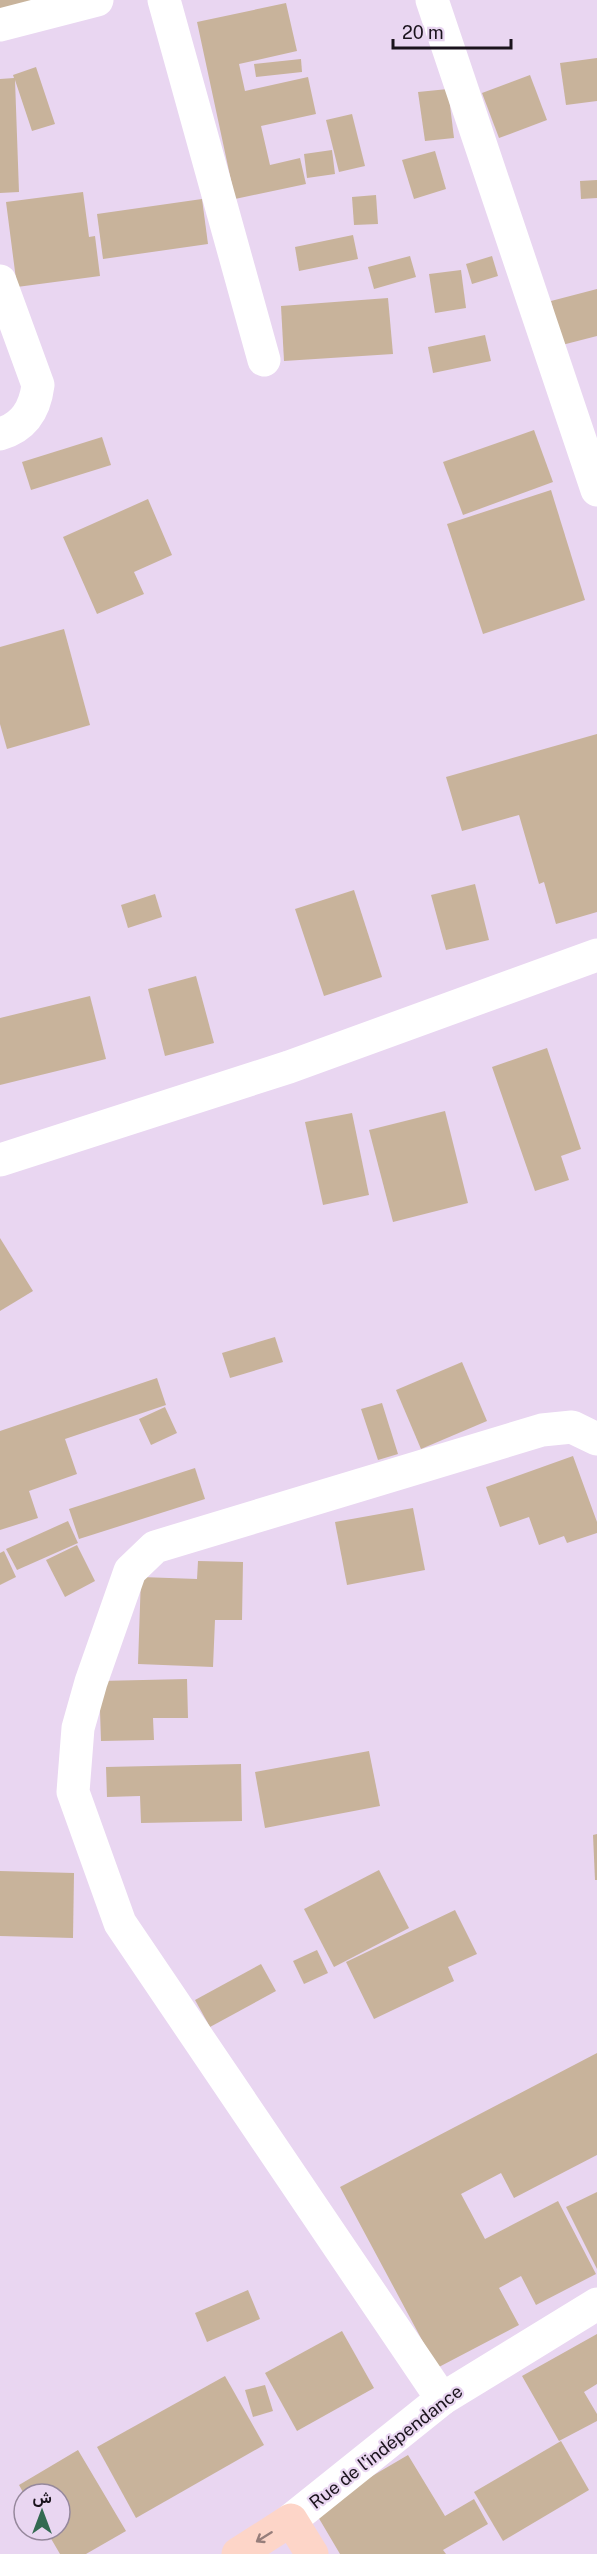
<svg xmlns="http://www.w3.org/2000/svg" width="597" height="2554" font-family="'Public Sans',Vazirmatn,sans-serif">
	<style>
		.building { fill: #c8b39b }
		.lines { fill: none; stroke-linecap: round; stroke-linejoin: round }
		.minor { stroke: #fff; stroke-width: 33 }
		.major { stroke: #fdd5c8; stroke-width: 33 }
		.oneway { stroke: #977e7b }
		.labels { text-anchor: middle; stroke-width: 4.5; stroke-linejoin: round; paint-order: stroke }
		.street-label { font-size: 18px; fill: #1a131c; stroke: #e9d6f1 }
	</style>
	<rect width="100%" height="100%" fill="#e9d6f1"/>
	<!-- building -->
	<g class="building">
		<polygon points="0,0 42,0 0,12"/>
		<polygon points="286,3 297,51 239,64 245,91 308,77 316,114 261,126 270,165 300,158 306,184 235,199 197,22"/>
		<polygon points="597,58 597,101 566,105 560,63"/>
		<polygon points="301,59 302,72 256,77 254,64"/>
		<polygon points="36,67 55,124 32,131 15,80 19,192 0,193 0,79 14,78 13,75"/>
		<polygon points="530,75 547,120 499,138 482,93"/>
		<polygon points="448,89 454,138 425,141 418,92"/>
		<polygon points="352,114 365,166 339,172 326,120"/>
		<polygon points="332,150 335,174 307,178 304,154"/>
		<polygon points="435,151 446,189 414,199 402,160"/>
		<polygon points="597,180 597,198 581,199 580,181"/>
		<polygon points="83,192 89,237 95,236 100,276 17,287 6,202"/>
		<polygon points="376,195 378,224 354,225 352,197"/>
		<polygon points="202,199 208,244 103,259 97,214"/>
		<polygon points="353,235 358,259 299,271 295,247"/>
		<polygon points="410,256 416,277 374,289 368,267"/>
		<polygon points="492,256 498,276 472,284 466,264"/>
		<polygon points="461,270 466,308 435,313 429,274"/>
		<polygon points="597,289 597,336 562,345 551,301"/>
		<polygon points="388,298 393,354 284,361 281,306"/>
		<polygon points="485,335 491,361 433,373 428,347"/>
		<polygon points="534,430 553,482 463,515 443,462"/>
		<polygon points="102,437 111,465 31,490 22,462"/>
		<polygon points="551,490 585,600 483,634 447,524"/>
		<polygon points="148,499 172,555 134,572 144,594 97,614 63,537"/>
		<polygon points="64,629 90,725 7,749 0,724 0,647"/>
		<polygon points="597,734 597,912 556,924 544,882 539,884 519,815 462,831 446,777"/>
		<polygon points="475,884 489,940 446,950 431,895"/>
		<polygon points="354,890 382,977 324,996 295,909"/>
		<polygon points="155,894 162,917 128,928 121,905"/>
		<polygon points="196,976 214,1043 165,1056 148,989"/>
		<polygon points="90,996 106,1059 0,1085 0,1018"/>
		<polygon points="547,1048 581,1149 561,1156 569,1180 535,1191 492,1067"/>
		<polygon points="445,1111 468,1203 393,1222 369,1130"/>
		<polygon points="352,1113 369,1195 323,1205 305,1122"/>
		<polygon points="0,1238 33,1291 0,1311"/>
		<polygon points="275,1337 283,1362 230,1378 222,1353"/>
		<polygon points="462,1362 487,1421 421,1449 396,1390"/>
		<polygon points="157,1378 166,1405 65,1439 77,1474 29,1491 38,1518 0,1530 0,1431"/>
		<polygon points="382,1403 398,1454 378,1460 361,1409"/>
		<polygon points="165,1407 177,1433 151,1445 139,1419"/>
		<polygon points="573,1456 597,1522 597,1533 567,1543 564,1536 539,1545 529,1517 500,1527 486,1487"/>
		<polygon points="195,1468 205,1499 79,1539 69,1509"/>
		<polygon points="413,1508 425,1570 347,1585 335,1522"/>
		<polygon points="68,1521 78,1543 17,1570 6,1549"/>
		<polygon points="77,1545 95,1581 65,1597 46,1560"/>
		<polygon points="4,1551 16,1577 0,1585 0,1553"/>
		<polygon points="198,1561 243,1562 242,1620 215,1620 213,1667 138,1664 141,1577 197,1579"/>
		<polygon points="187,1679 188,1718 153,1718 154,1740 101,1741 99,1681"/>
		<polygon points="369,1751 380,1806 265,1828 255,1772"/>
		<polygon points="241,1764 242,1821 141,1823 140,1796 107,1797 106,1767"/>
		<polygon points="597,1834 597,1880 595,1880 593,1835"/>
		<polygon points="379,1870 409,1928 334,1967 304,1909"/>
		<polygon points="0,1871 74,1873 73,1938 0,1936"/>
		<polygon points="455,1910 477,1954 448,1967 454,1981 374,2019 346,1962"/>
		<polygon points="317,1950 328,1973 304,1984 293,1961"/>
		<polygon points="261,1964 276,1991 210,2027 195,2000"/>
		<polygon points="597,2053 597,2155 514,2198 501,2173 461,2194 485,2239 558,2201 596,2274 536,2305 521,2276 499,2288 519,2325 437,2368 340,2187"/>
		<polygon points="597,2192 597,2269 566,2207"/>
		<polygon points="248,2290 260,2319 207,2342 195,2313"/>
		<polygon points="342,2331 374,2388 297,2431 265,2373"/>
		<polygon points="597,2334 597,2384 584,2392 597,2414 597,2421 559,2441 522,2376"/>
		<polygon points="225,2376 264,2445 136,2518 97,2447"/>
		<polygon points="265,2385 273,2411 253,2417 245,2390"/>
		<polygon points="561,2441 589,2490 503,2541 474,2492"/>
		<polygon points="78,2450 126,2531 86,2554 60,2554 46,2530 60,2530 60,2494 24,2494 19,2485"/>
		<polygon points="408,2455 445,2516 474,2499 488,2524 443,2550 446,2554 340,2554 314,2510"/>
	</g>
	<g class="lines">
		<!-- minor -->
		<g class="minor">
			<polyline points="164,0 264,360"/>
			<polyline points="432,0 597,490"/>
			<polyline points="0,25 97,0"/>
			<path d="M0,281L38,385C35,409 24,427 0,434"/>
			<polyline points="0,1160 289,1067 597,955"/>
			<polyline points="442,2399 120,1923 73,1792 78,1728 91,1682 130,1571 155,1547 542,1430 572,1427 597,1439"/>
			<polyline points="291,2520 442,2399 597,2304"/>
		</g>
		<!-- major -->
		<polyline class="major" points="238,2554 291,2520 312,2554"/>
	</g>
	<!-- one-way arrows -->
	<defs><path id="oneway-shaft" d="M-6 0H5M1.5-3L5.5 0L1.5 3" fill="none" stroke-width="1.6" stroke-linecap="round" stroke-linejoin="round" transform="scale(1.5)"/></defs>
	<use class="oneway" href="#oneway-shaft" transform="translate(264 2537) rotate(148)"/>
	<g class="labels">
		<!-- street labels -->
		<g class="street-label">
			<text transform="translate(386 2447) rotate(-38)" y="6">Rue de l'indépendance</text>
		</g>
	</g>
	<!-- north arrow -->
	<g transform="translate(42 2512)"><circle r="28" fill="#e9d6f1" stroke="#96889c" stroke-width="1.5"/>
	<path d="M0-4.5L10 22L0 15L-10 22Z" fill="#336a51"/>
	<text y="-9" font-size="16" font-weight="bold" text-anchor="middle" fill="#1a131c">ش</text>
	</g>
	<!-- scale -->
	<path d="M393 39v9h118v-9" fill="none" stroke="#1a131c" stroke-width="3"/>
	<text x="402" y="39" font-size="18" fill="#1a131c" stroke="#e9d6f1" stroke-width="4.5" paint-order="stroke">20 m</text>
</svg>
